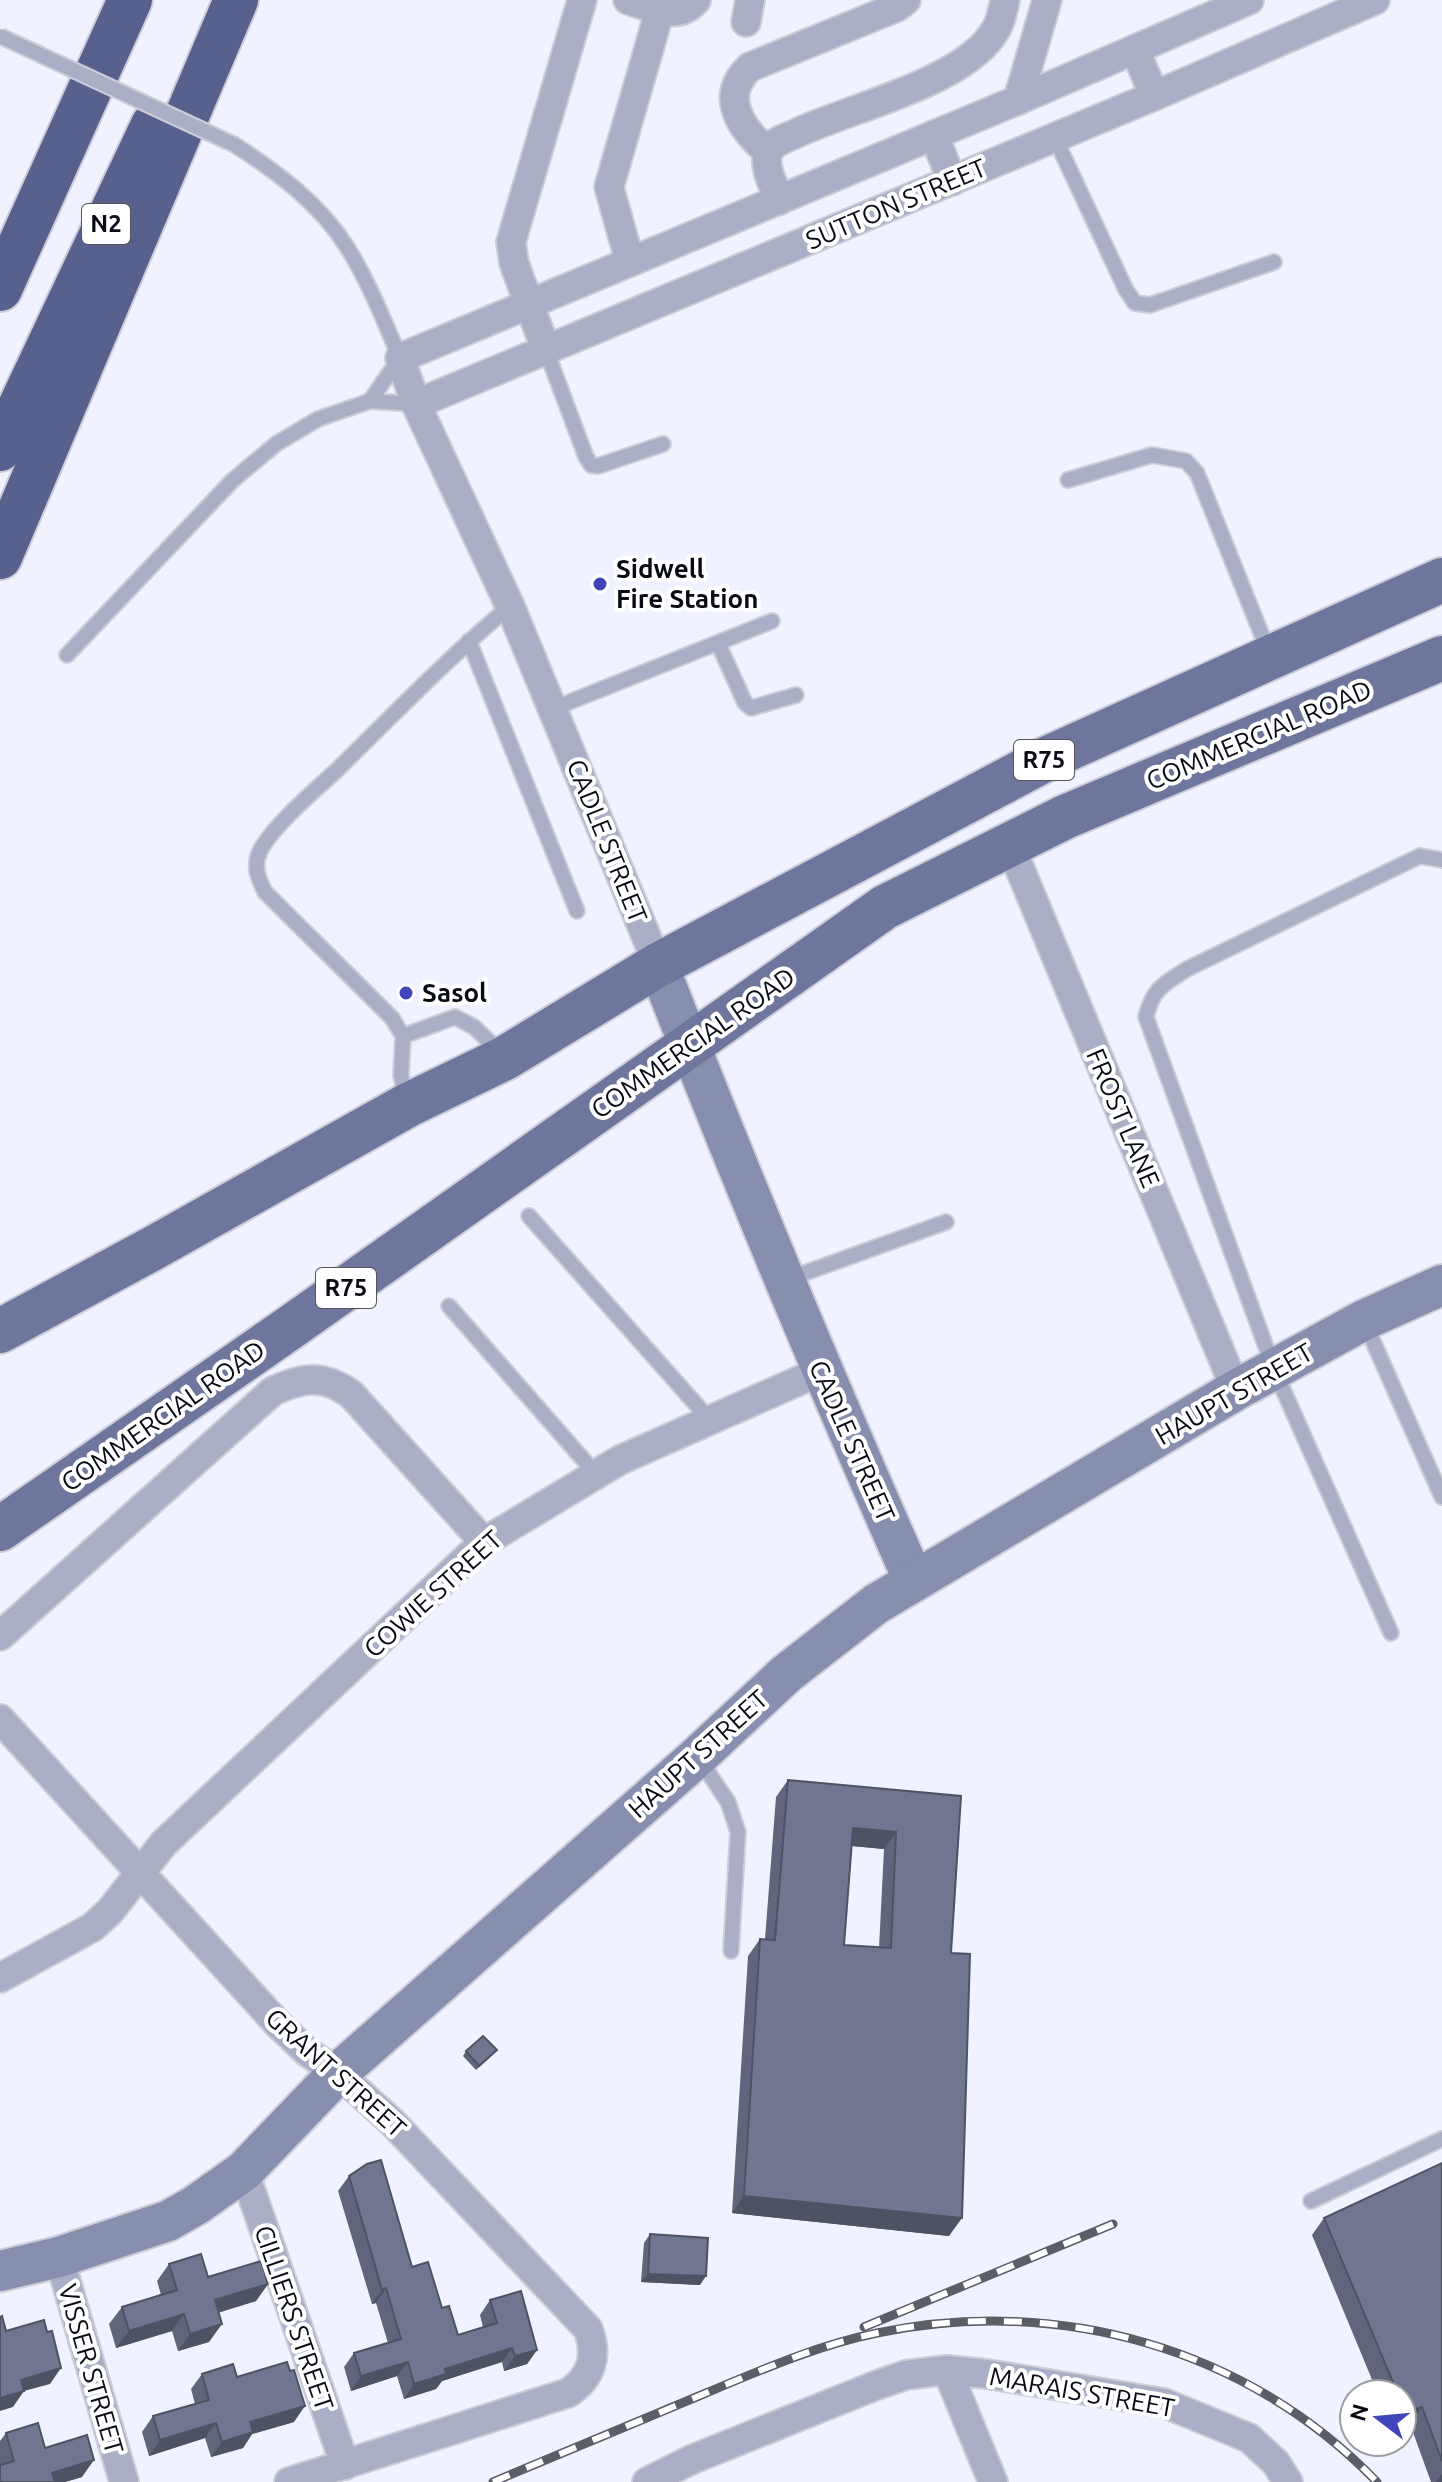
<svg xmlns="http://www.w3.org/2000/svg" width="1442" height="2482" font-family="Ubuntu,sans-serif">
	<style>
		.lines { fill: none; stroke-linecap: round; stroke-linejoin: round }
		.lane-casing { stroke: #cbced9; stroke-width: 18 }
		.street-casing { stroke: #cbced9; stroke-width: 32 }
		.secondary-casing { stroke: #cbced9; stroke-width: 44 }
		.primary-casing { stroke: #cbced9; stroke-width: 48 }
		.highway-casing { stroke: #cbced9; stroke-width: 48 }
		.lane { stroke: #aaafc5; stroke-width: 14 }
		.street { stroke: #aaafc5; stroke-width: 28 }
		.secondary { stroke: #878eae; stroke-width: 40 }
		.primary { stroke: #6e769d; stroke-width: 44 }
		.highway { stroke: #58618e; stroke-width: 44 }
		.rail-casing { stroke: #5b5d67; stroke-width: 9 }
		.rail { stroke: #fff; stroke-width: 6; stroke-dasharray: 18; stroke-linecap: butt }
		.lane-bridge-casing { stroke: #cbced9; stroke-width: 18; stroke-linecap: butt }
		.lane-bridge { stroke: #aaafc5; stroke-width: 14 }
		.wall { fill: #60657b; fill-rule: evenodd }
		.shaded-wall { fill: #4e5364 }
		.building { fill: #70768f; stroke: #4e5364; stroke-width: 2; fill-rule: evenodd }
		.poi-dot { fill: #4145ba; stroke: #fff; stroke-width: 3 }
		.labels { text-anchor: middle; stroke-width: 8; stroke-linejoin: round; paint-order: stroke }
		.shield { fill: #fff; stroke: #53545a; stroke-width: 2 }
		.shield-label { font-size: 24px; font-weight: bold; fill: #090b14 }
		.street-label { font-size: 26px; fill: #090b14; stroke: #fff }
		.poi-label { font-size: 26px; font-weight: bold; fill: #090b14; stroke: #fff; text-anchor: start }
	</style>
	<rect width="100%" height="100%" fill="#f0f3ff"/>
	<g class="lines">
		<!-- lane casing -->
		<g class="lane-casing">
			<g id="lane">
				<polyline points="1055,138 1126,290 1135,303 1150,305 1274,262"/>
				<path d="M235,145C277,172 320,204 347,247C369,282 384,321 400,358L370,401"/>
				<polyline points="546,350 586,457 591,465 598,466 663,444"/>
				<polyline points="1068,480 1152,455 1186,461 1197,473 1269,653"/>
				<polyline points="469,641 577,911"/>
				<polyline points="718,643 745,703 751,708 796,695"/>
				<polyline points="67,655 233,480 276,444 318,419 370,401 416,404"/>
				<polyline points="552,709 772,621"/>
				<polyline points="403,1036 455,1017 474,1027 501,1053"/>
				<path d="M407,1102L401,1075L403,1036L392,1018L265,892C258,878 253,866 260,851C272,827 315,790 336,771C393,715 449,657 510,606"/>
				<polyline points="529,1216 709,1419"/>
				<polyline points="788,1279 946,1222"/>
				<polyline points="449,1306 595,1473"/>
				<polyline points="1364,1321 1442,1497"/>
				<path d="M1391,1633L1274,1369L1146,1017C1153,988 1163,985 1187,969L1420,856L1442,860"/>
				<polyline points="698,1757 728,1802 738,1832 731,1951"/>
				<polyline points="1311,2201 1442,2139"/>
			</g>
		</g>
		<!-- street casing -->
		<g class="street-casing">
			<g id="street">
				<path d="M628,0C651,7 678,22 696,0"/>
				<polyline points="746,22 750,0"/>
				<polyline points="1135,49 1154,96"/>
				<polyline points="1018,100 1047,0"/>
				<polyline points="934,135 952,181"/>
				<path d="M768,152C741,129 718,96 750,67L897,7L906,0"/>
				<path d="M780,200C774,187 763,167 768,153C772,141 787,138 797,133C852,107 967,82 996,29C1001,21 1003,10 1005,0"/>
				<polyline points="630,262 609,187 660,10"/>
				<polyline points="546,350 514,263 511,242 582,0"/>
				<polyline points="416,404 1154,96 1375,0"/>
				<polyline points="1010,845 1236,1390"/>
				<polyline points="658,965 510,606 416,404 400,358 1018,100 1249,0"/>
				<path d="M0,1636L273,1391C304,1377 322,1374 351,1394L484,1542"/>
				<path d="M0,1719L278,2024L306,2051L338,2073L392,2122L588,2329C598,2356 592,2377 568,2393L289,2482"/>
				<polyline points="0,1978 93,1927 110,1911 164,1843 484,1542 620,1460 821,1371"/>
				<polyline points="244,2171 345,2465"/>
				<polyline points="59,2257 124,2482"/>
				<polyline points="947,2370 993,2482"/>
				<polyline points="647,2482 693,2459 877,2385 906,2375 947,2370 987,2374 1164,2403 1249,2438 1276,2463 1288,2482"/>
			</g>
		</g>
		<!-- secondary casing -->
		<g class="secondary-casing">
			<g id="secondary">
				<path d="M658,965C739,1173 824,1378 914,1581"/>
				<polyline points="0,2271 59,2257 168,2221 196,2205 244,2171 338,2073 697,1757 786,1674 876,1604 1236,1390 1364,1320 1442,1285"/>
			</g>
		</g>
		<!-- primary casing -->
		<g class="primary-casing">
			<g id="primary">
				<polyline points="0,1331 157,1246 408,1105 505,1058 658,965 1050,757 1442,580"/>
				<polyline points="0,1529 288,1329 885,907 1065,817 1442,658"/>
			</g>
		</g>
		<!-- highway casing -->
		<g class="highway-casing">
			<g id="highway">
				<polyline points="0,289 130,0"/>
				<polyline points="0,449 153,125"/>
				<polyline points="0,557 236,0"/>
			</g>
		</g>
		<!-- lane -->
		<use href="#lane" class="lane"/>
		<!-- street -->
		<use href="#street" class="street"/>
		<!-- secondary -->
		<use href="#secondary" class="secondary"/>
		<!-- primary -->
		<use href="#primary" class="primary"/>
		<!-- highway -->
		<use href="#highway" class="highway"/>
		<!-- rail casing -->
		<g class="rail-casing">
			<g id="rail">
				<polyline points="864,2327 1113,2224"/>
				<path d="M493,2482C564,2452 635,2423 706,2393C761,2370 818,2345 877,2333C1058,2295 1248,2348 1377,2482"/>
			</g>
		</g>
		<!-- rail -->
		<use href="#rail" class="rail"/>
		<!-- lane-bridge casing -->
		<g class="lane-bridge-casing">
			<polyline id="lane-bridge" points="0,36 235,145"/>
		</g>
		<!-- lane-bridge -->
		<use href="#lane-bridge" class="lane-bridge"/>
	</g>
	<!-- wall -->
	<g class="wall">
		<path d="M788,1780L961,1796L951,1953L949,2236L732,2213L748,1956L760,1939H765L776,1797ZM852,1846L884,1849L879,1948L844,1945Z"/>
		<polygon points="466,2051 493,2054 476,2070 463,2056"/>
		<polygon points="1442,2163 1442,2482 1431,2482 1410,2424 1402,2426 1402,2394 1378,2394 1312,2235 1324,2218"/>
		<polygon points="349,2176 442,2308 458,2335 483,2327 480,2315 490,2300 537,2350 527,2364 504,2371 502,2362 442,2381 436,2389 404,2399 397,2376 351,2391 344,2367 354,2353 388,2343 376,2303 372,2304 338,2191"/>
		<polygon points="650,2234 700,2285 641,2282 644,2243"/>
		<polygon points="169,2264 208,2277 268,2284 256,2301 218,2313 209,2342 178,2351 172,2331 116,2348 109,2324 122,2307 161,2295 157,2281"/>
		<polygon points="202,2374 237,2377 294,2422 252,2434 243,2448 211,2457 205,2438 149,2456 142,2432 153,2416 195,2404 191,2389"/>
		<polygon points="6,2433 45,2448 82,2477 65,2482 0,2482 0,2441"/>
	</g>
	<!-- shaded-wall -->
	<g class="shaded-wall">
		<polygon points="853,1828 896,1832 884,1849 841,1845"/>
		<polygon points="744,2196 962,2218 949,2236 732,2213"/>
		<polygon points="648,2274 706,2276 700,2285 641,2282"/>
		<polygon points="268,2284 256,2301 202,2317 215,2300"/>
		<polygon points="386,2288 376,2303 372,2304 382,2290"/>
		<polygon points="184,2314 172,2331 116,2348 129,2331"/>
		<polygon points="222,2324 209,2342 178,2351 190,2334"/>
		<polygon points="512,2348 502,2362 442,2381 436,2389 404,2399 414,2384 445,2369"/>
		<polygon points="537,2350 527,2364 504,2371 515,2356"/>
		<polygon points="408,2362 397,2376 351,2391 361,2376"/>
		<polygon points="61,2368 50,2384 24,2391 13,2407 0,2411 0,2398 21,2380"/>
		<polygon points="305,2406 294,2422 252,2434 243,2448 211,2457 222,2442 250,2422"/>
		<polygon points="1422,2407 1410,2424 1402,2426 1402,2416 1405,2412"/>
		<polygon points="216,2423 205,2438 149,2456 160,2440"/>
		<polygon points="94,2460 82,2477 65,2482 46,2482 52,2473"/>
		<polygon points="1442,2474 1442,2482 1436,2482"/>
	</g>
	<!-- building -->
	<g class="building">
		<path d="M788,1780L961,1796L951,1953L970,1954L962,2218L744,2196L760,1939L775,1940ZM853,1828L896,1832L891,1948L844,1945Z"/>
		<polygon points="483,2036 497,2050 479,2066 466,2051"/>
		<polygon points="381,2160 412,2267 428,2262 442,2308 449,2306 458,2335 497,2323 490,2300 521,2291 537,2350 515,2356 512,2348 445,2369 446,2374 414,2384 408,2362 361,2376 354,2353 401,2339 386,2288 382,2290 349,2176 367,2164"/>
		<polygon points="1442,2163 1442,2461 1422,2407 1405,2412 1402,2404 1402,2394 1398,2394 1324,2218"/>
		<polygon points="650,2234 708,2238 706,2276 648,2274"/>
		<polygon points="201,2254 208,2277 261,2261 268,2284 215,2300 222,2324 190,2334 184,2314 129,2331 122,2307 177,2290 169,2264"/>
		<polygon points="2,2316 6,2331 44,2320 47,2332 52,2331 61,2368 21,2380 24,2391 0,2398 0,2317"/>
		<polygon points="287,2362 290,2371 294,2370 305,2406 250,2422 253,2432 222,2442 216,2423 160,2440 153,2416 209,2400 202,2374 233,2364 237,2377"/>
		<polygon points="38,2423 45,2448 87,2435 94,2460 52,2473 55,2482 0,2482 0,2465 14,2461 6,2433"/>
	</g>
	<!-- markers -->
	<g class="poi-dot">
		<circle cx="600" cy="584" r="8"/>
		<circle cx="406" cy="993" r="8"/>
	</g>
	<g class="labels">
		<!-- shield labels -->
		<g class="shield">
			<rect x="82" y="204" width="48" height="40" rx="6"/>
			<rect x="1014" y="740" width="60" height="40" rx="6"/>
			<rect x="316" y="1268" width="60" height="40" rx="6"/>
		</g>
		<g class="shield-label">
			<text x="106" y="232">N2</text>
			<text x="1044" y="768">R75</text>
			<text x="346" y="1296">R75</text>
		</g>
		<!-- street labels -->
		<g class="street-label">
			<text transform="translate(896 204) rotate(-23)" y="9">SUTTON STREET</text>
			<text transform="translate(1259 735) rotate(-23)" y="9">COMMERCIAL ROAD</text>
			<text transform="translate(607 841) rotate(68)" y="9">CADLE STREET</text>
			<text transform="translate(693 1043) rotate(-35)" y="9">COMMERCIAL ROAD</text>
			<text transform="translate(1123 1118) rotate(67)" y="9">FROST LANE</text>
			<text transform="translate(1234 1394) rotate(-30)" y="9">HAUPT STREET</text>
			<text transform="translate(163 1416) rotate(-35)" y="9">COMMERCIAL ROAD</text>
			<text transform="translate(852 1441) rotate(66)" y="9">CADLE STREET</text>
			<text transform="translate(433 1594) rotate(-42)" y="9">COWIE STREET</text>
			<text transform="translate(698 1754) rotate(-42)" y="9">HAUPT STREET</text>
			<text transform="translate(336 2073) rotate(42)" y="9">GRANT STREET</text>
			<text transform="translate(294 2318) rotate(71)" y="9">CILLIERS STREET</text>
			<text transform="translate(91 2369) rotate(74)" y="9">VISSER STREET</text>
			<text transform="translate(1082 2392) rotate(10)" y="9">MARAIS STREET</text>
		</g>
		<!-- poi labels -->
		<g class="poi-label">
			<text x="616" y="578">Sidwell<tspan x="616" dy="30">Fire Station</tspan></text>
			<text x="422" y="1002">Sasol</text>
		</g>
	</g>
	<!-- north arrow -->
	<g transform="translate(1378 2418) rotate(286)"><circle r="38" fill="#ffffff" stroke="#9d9da1" stroke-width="2"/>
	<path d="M0-6L14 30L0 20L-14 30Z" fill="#4145ba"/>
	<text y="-12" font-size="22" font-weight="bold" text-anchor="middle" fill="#090b14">N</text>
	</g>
</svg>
